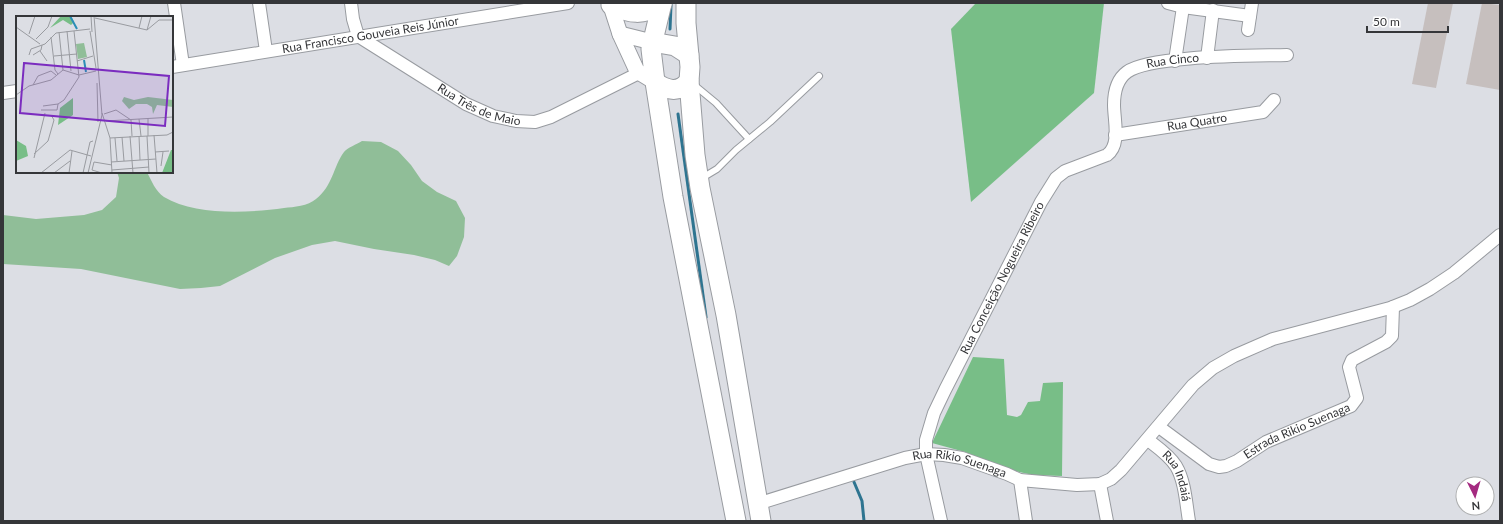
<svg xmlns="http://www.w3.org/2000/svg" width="1503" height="524" font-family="Lato,sans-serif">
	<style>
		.green { fill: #90be98 }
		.forest { fill: #78be87 }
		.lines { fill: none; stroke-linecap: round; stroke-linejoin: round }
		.stream { stroke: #2e7490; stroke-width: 3 }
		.building { fill: #c6bfbe }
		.service-casing { stroke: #989ba0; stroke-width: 8 }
		.minor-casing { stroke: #989ba0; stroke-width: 14 }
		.tertiary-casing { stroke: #989ba0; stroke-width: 17 }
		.primary-casing { stroke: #989ba0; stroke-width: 21 }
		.service { stroke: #fff; stroke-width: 6 }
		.minor { stroke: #fff; stroke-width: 12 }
		.tertiary { stroke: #fff; stroke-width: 15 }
		.primary { stroke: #fff; stroke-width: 19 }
		.labels { text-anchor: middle; stroke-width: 3.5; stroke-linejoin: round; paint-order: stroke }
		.street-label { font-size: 12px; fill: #353639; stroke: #fff }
		.inset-river { fill: none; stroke: #2b8eb6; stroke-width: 2 }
		.inset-road { fill: none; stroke: #999ba0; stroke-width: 1 }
		.view { fill: #7b2cbf; fill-opacity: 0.15; stroke: #7b2cbf; stroke-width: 2 }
		.inset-edge { fill: none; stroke: #353639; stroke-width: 2 }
	</style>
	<rect width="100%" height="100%" fill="#dcdee4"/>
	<!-- green -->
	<path class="green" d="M362,141L381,142L398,151L411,165L422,181L437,192L456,201L465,218L464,237L457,256L449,266L435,260L414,255L374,249L335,241L312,245L275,258L220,286L201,288L180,289L81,269L3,264V215L36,219L84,215L102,210L116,197L119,178L117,172H147C151,180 156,192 164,197C195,216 249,213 284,208C294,207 308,206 316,199C333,186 333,167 344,152C347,148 357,144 362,141Z"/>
	<!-- forest -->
	<g class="forest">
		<polygon points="976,3 1104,3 1094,93 971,202 951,29"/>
		<polygon points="973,357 1004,359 1007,415 1017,417 1021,415 1028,402 1040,401 1043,383 1063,382 1062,476 1033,475 1010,470 965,452 932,443"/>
	</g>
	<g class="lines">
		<!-- stream -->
		<g class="stream">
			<polyline points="670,29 671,5"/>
			<polyline points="678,114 706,317"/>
			<polyline points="854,482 862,501 864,521"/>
		</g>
	</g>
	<!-- building -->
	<g class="building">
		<polygon points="1428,3 1453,3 1436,88 1412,84"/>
		<polygon points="1482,3 1500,5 1500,90 1466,84"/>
	</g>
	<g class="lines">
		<!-- service casing -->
		<g class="service-casing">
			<g id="service">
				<polyline points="693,84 716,103 749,139"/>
				<polyline points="702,178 717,169 736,150 770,122 819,76"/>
			</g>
		</g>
		<!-- minor casing -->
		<g class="minor-casing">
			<g id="minor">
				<polyline points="174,3 183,65"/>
				<polyline points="259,3 266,51"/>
				<path id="s1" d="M351,3L353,19L358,36L466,104L493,116L516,121L535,122L551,117L639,73"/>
				<polyline points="1168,3 1183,7 1250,16"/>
				<polyline points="1248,30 1252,3"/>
				<polyline points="1207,58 1213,10"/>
				<polyline points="1175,61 1183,7"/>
				<path id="s2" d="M172,67L568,3"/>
				<polyline points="3,93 17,91"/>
				<path id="s3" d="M1115,135L1263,112L1274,100"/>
				<path id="s4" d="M1159,427L1209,464L1219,467L1226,466L1237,461L1266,442L1351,406L1357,398L1349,367L1352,360L1386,342L1392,336L1393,307"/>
				<path id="s5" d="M1148,440C1157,447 1169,455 1176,466C1185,481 1186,503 1189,521"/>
				<polyline points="1020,480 1026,521"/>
				<polyline points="1100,484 1107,521"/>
				<path id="s6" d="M757,504L905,458L926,454L944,455L962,458L1007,474L1020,480L1077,485L1100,484L1111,479L1121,470L1193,385L1213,368L1234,356L1273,339L1390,308L1410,300L1430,289L1454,273L1500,235"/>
				<path id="s7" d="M941,521L926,454V440L934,413L945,390L1041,202L1056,178L1065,171L1107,155C1121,145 1114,120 1114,105C1114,93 1116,80 1127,72C1150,55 1255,56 1287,55"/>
			</g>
		</g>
		<!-- tertiary casing -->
		<g class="tertiary-casing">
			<g id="tertiary">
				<polyline points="610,3 620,34 637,71 655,82"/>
				<polyline points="620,34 652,42"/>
			</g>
		</g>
		<!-- primary casing -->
		<g class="primary-casing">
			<g id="primary">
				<polyline points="662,3 651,49 655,82 673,197 736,521"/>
				<polyline points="686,3 686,23 690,67 689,81 695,155 700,188 726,315 761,521"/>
				<path d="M611,5C631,14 642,16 662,4"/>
				<polyline points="652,42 675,46 689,55"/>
				<path d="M655,82C666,90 679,94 689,81"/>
			</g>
		</g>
		<!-- service -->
		<use href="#service" class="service"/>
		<!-- minor -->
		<use href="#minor" class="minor"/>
		<!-- tertiary -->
		<use href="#tertiary" class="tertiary"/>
		<!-- primary -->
		<use href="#primary" class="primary"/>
	</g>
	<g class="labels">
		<!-- street labels -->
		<g class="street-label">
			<text dy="4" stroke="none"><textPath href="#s2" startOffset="201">Rua Francisco Gouveia Reis Júnior</textPath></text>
			<text dy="4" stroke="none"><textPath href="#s7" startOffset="569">Rua Cinco</textPath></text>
			<text dy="4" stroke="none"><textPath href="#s1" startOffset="174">Rua Três de Maio</textPath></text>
			<text dy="4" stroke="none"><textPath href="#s3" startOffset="83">Rua Quatro</textPath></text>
			<text dy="4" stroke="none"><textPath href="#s7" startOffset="262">Rua Conceição Nogueira Ribeiro</textPath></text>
			<text dy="4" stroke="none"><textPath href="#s4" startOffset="159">Estrada Rikio Suenaga</textPath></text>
			<text dy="4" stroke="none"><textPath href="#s6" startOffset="211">Rua Rikio Suenaga</textPath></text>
			<text dy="4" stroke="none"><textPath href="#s5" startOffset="48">Rua Indaiá</textPath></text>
		</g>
	</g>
	<!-- overview -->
	<g transform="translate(16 16)">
		<rect width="157" height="157" fill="#dcdee4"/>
		<path d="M68,27L71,41L62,43L60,28ZM108,81L118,84L132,81L157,84V91L141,89L137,98L136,91L131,88H120L113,93L106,85Z" fill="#90be98"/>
		<path d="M45,0H55L58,6L55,9L47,4L34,12ZM57,82V99L42,109L44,92ZM0,124L10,130L12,140L0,145ZM155,134H157V157H146Z" fill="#78be87"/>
		<path class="inset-river" d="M54,0L61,13M68,44L70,56"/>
		<path class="inset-road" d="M75,0L76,16M79,2L131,14L143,4H157M0,11L24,28M123,12L126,0M131,14L135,0M51,15L55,55M74,15L80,52M43,16L47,54M13,18L19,0M35,21L39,54L42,58M20,23L32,11L36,0M24,35L31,45M13,39L15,33L29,28L40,17L74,13M17,39L25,34L26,29M38,40L61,38M61,45L77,40M81,67L82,106M17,69L22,60L35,55L40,59M0,79L13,70L35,64L47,54L63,59L80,55M27,90L42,88L48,84L63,61L58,15M25,94H41L42,88M86,97L94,122L96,157M88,98L100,94L115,104L116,120M132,102V120M123,103L125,120M90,105L157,101M138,119L141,157M114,120L117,157M123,120L124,144M131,120L133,157M106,121L108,145M94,122L151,119L157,116M99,122L101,145M139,136L153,135M18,138L32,125L38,104L35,99M18,142L29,97M95,146L140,143M145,150L147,136M96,154L133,151M25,157L54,134L75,140M38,157L54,145M53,157L56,135M67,157L74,126L77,125M72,157L86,99L78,0M86,157L76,154L78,146L96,149"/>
		<path class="view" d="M8,47L153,60L149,110L4,97Z"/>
		<rect width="157" height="157" class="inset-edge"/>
	</g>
	<!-- border -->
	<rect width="1503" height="524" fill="none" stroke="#353639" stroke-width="8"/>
	<!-- north arrow -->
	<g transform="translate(1475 496) rotate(175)"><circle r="19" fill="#ffffff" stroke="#aeafb0"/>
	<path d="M0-3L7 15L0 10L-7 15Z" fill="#a42a80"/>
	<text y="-6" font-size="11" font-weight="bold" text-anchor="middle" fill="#353639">N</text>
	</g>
	<!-- scale -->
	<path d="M1367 26v6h81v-6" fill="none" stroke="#353639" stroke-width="2"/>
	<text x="1373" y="26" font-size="12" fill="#353639" stroke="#ffffff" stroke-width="3" paint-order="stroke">50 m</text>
</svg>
